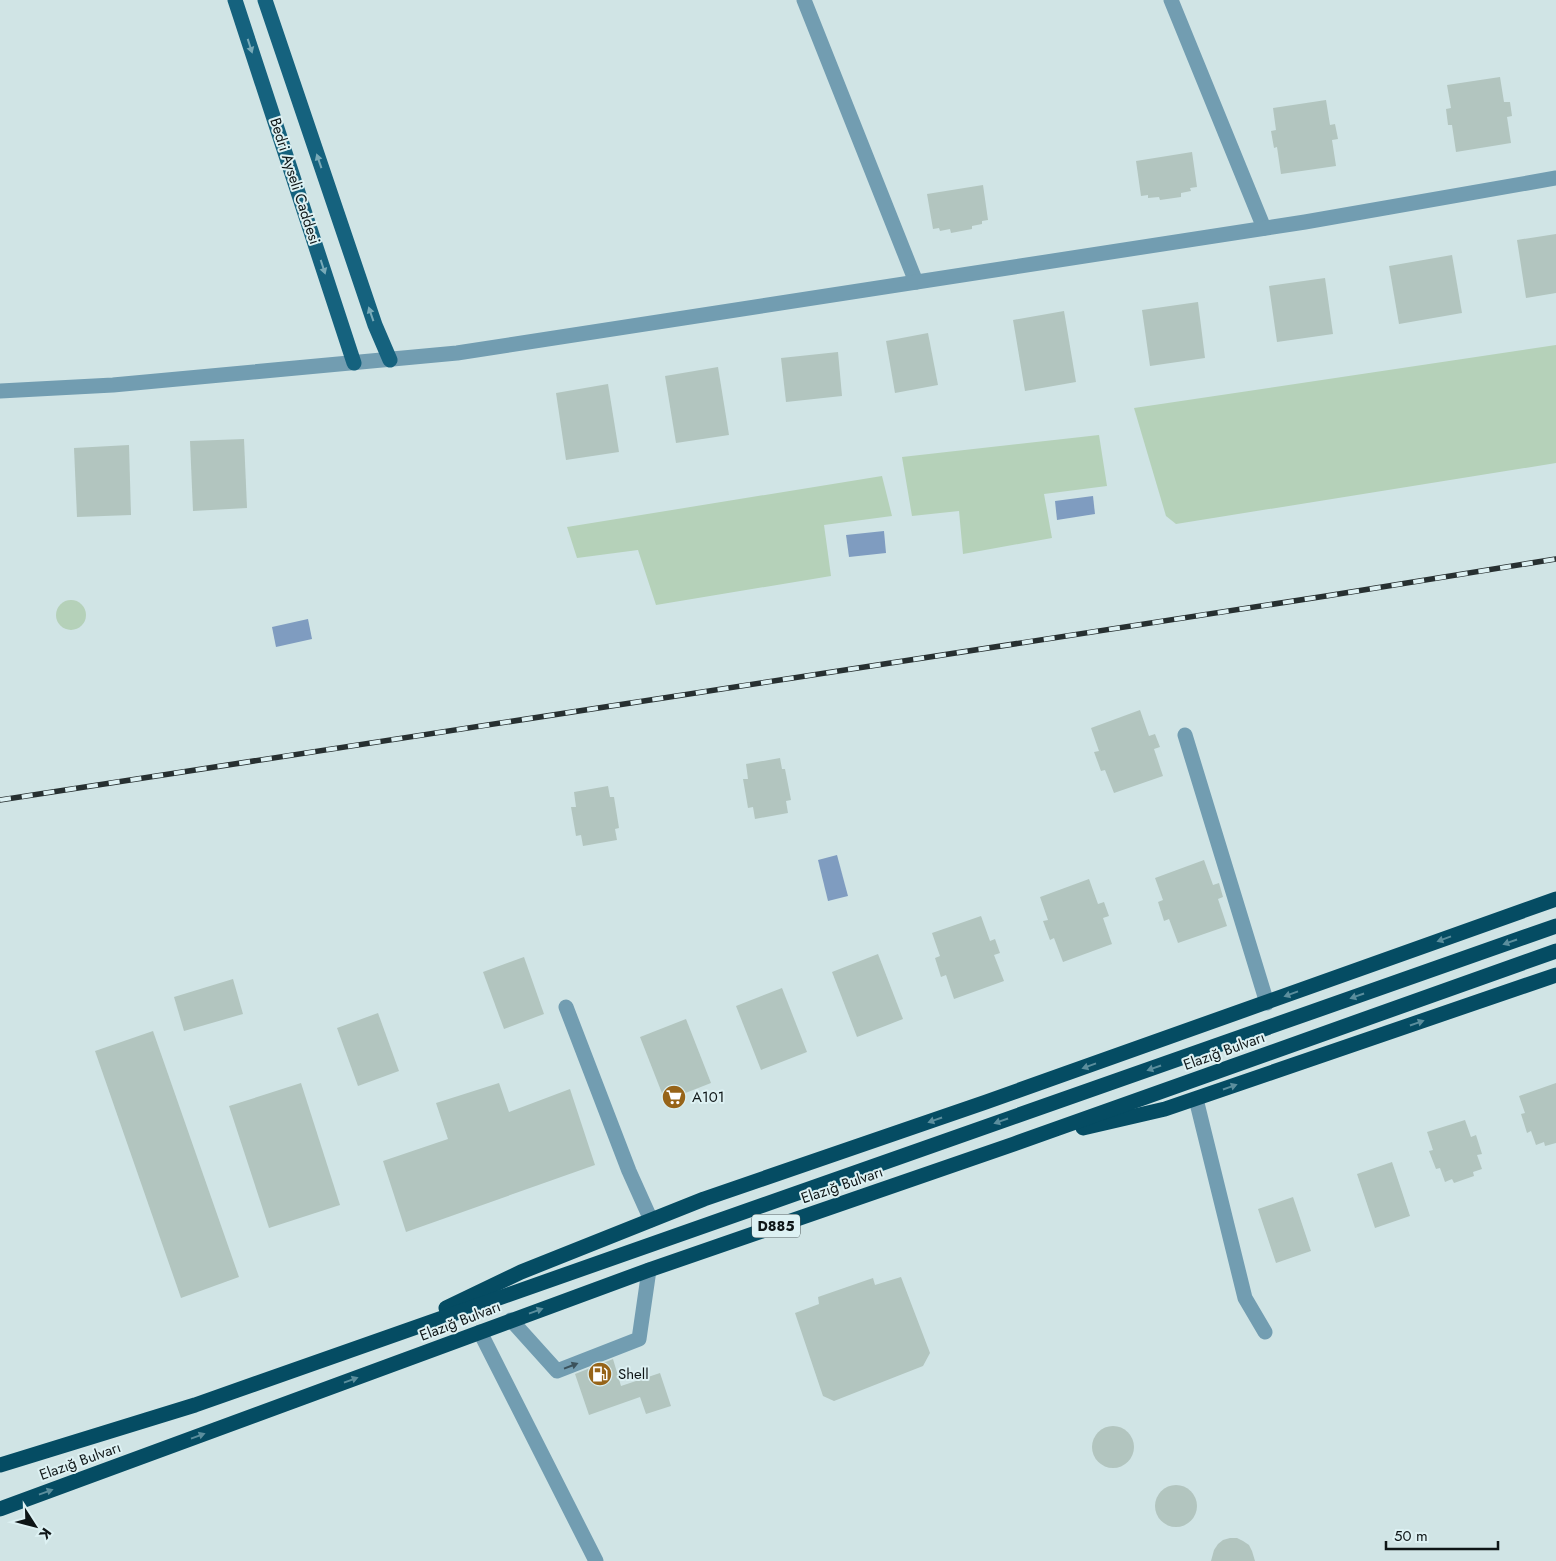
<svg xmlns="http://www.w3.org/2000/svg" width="1556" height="1561" font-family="Jost,sans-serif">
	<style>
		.green { fill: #b5d1b9 }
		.water { fill: #7f9cc0 }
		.building { fill: #b2c5bf }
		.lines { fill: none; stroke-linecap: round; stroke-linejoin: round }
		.minor { stroke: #729db1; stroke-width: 15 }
		.major { stroke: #15627e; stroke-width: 15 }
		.highway { stroke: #054c63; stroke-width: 15 }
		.rail-casing { stroke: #273031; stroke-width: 5.5 }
		.rail { stroke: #ddf1f3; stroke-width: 4; stroke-dasharray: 11; stroke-linecap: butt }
		.oneway { fill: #79aab8 }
		.oneway2 { fill: #5b8e9d }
		.oneway3 { fill: #3b525c }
		.labels { text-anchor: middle; stroke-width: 4; stroke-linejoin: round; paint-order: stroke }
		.shield { fill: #ddf1f3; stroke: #4c5758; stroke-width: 1 }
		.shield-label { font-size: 14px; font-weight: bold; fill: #0e1516 }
		.street-label { font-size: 15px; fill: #0e1516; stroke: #ddf1f3 }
		.poi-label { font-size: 15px; fill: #0e1516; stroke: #ddf1f3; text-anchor: start }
	</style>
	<rect width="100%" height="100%" fill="#d0e4e5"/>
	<!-- green -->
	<g class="green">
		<polygon points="1556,345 1556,463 1176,524 1166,516 1134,408"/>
		<polygon points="1099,435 1107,486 1044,494 1052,538 963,554 959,511 912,516 902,457"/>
		<polygon points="882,476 892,516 824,525 831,576 656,605 638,550 577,558 567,527"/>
		<circle cx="71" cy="615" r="15"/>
	</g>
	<!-- water -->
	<g class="water">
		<polygon points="1093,496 1095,514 1057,520 1055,501"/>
		<polygon points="884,531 886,553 849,557 846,535"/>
		<polygon points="308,619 312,639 276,647 272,627"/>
		<polygon points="837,855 848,896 828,901 818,860"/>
	</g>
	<!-- building -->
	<g class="building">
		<polygon points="1500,77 1504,102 1510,102 1512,116 1507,117 1511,143 1456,152 1452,125 1448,125 1446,109 1451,108 1447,85"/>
		<polygon points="1326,100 1330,125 1335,124 1338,139 1332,140 1336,166 1281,174 1277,147 1274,148 1271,131 1276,130 1273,108"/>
		<polygon points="1192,152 1197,187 1190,188 1191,191 1181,193 1181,197 1160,200 1159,197 1148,198 1148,195 1141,196 1136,161"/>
		<polygon points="983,185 988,220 982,221 982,224 972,226 972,229 951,233 950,229 940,231 939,228 933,229 927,194"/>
		<polygon points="1556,234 1556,293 1526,298 1517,240"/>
		<polygon points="1452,255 1462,313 1399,324 1389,266"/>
		<polygon points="1325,278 1333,334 1277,342 1269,286"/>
		<polygon points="1198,302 1205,358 1150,366 1142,310"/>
		<polygon points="1064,311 1076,382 1025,391 1013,320"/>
		<polygon points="928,333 938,385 895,393 886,341"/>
		<polygon points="838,352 842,396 786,402 781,358"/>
		<polygon points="718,367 729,435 676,443 665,376"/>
		<polygon points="608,384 619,452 566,460 556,393"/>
		<polygon points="244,439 247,508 193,511 190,441"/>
		<polygon points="129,445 131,515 77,517 74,448"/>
		<polygon points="1140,710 1149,736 1155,734 1160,747 1154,749 1163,776 1114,793 1105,770 1101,771 1094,752 1099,751 1091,728"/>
		<polygon points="780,758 782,769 785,769 791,800 786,801 788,813 755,819 753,807 748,808 743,779 748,779 746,764"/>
		<polygon points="608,786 610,797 614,797 619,828 615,829 617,840 583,846 581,835 576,836 571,807 576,807 574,792"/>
		<polygon points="1204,860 1213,885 1219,883 1223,897 1218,899 1227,926 1178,943 1169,919 1164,921 1158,902 1163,900 1155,878"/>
		<polygon points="1089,879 1098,904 1104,902 1109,916 1103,918 1112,944 1063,962 1054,938 1050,940 1043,921 1048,920 1040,897"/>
		<polygon points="981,916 990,941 995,939 1000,953 994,955 1004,981 954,999 946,975 941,977 935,958 940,956 932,933"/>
		<polygon points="878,954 903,1019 857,1037 832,972"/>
		<polygon points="524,957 544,1014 504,1029 483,972"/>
		<polygon points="233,979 243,1014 184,1031 174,997"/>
		<polygon points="782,988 807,1052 761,1070 736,1006"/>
		<polygon points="378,1013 399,1071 358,1086 337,1028"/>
		<polygon points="686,1019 711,1083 665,1101 640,1037"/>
		<polygon points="153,1031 239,1277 181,1298 95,1051"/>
		<polygon points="301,1083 340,1205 269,1228 229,1106"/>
		<polygon points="499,1083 509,1112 570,1089 595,1165 406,1232 383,1161 448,1139 436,1103"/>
		<polygon points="1556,1083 1556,1143 1545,1146 1544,1142 1536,1145 1531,1131 1527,1133 1521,1114 1525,1113 1519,1096"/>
		<polygon points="1465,1120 1471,1137 1476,1135 1482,1154 1477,1155 1482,1169 1473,1172 1474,1176 1454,1183 1452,1179 1445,1182 1440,1168 1436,1169 1429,1151 1433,1150 1427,1132"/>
		<polygon points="1392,1162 1410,1216 1375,1228 1357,1174"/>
		<polygon points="1293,1197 1311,1251 1276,1263 1258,1209"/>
		<polygon points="901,1277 930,1353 923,1366 834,1401 823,1396 795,1313 819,1304 818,1297 873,1278 875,1285"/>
		<polygon points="613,1359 621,1386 660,1373 671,1406 646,1414 640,1397 589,1415 575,1374"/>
		<circle cx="1113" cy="1447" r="21"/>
		<circle cx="1176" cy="1506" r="21"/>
		<polygon points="1230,1538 1237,1538 1243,1541 1249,1545 1252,1551 1255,1561 1211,1561 1214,1550 1218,1544 1223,1540"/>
	</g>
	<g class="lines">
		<!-- minor -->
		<g class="minor">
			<polyline points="804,0 916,282"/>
			<polyline points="1171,0 1264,228"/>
			<polyline points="0,391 113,385 457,353 1305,222 1556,178"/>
			<polyline points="1185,735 1267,1003"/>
			<polyline points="566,1007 629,1171 651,1220"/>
			<polyline points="1196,1099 1245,1298 1265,1332"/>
			<polyline points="511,1320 557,1371 639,1339 649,1270"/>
			<polyline points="480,1332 596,1561"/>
		</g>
		<!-- major -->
		<g class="major">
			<polyline points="235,0 354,363"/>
			<polyline points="265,0 375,325 390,360"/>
		</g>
		<!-- highway -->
		<g class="highway">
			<polyline points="1083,1128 1165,1109 1556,975"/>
			<polyline points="446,1308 521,1272 704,1199 986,1102 1556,899"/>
			<polyline points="0,1465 195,1405 1556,926"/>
			<polyline points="0,1509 649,1270 1014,1144 1556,951"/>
		</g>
		<!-- rail casing -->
		<g class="rail-casing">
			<polyline id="rail" points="0,800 1326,596 1556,559"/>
		</g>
		<!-- rail -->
		<use href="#rail" class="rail"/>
	</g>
	<!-- one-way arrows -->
	<defs><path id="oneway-solid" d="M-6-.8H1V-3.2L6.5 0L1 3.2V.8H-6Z" transform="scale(1.25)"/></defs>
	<g class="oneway">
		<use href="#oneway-solid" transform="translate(250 46) rotate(72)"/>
		<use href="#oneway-solid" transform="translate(319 161) rotate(-109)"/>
		<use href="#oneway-solid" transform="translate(323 267) rotate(72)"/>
		<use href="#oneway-solid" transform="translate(371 314) rotate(-109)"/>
	</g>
	<g class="oneway2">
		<use href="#oneway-solid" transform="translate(1444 939) rotate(160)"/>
		<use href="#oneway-solid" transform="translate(1510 942) rotate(161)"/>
		<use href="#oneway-solid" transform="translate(1291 994) rotate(160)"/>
		<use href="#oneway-solid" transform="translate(1357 996) rotate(161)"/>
		<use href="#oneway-solid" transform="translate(1417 1023) rotate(-19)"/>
		<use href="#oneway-solid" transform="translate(1089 1066) rotate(160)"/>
		<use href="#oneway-solid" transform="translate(1154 1068) rotate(161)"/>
		<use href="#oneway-solid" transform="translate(1230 1087) rotate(-19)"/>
		<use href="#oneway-solid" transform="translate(935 1120) rotate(161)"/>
		<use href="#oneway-solid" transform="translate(1001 1121) rotate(161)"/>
		<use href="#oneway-solid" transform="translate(536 1311) rotate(-20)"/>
		<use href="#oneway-solid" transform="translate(351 1380) rotate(-20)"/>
		<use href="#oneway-solid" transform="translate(198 1436) rotate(-20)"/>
		<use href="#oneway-solid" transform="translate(46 1492) rotate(-20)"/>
	</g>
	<use class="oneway3" href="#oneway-solid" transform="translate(571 1366) rotate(-21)"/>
	<!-- icons -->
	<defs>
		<g id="supermarket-disc" transform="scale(1.25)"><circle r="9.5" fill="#976419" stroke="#ddf1f3"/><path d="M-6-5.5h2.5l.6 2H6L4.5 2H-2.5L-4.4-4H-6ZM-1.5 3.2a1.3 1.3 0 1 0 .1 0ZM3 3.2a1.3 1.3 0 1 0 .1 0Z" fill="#fff"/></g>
		<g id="fuel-disc" transform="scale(1.25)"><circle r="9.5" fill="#976419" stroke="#ddf1f3"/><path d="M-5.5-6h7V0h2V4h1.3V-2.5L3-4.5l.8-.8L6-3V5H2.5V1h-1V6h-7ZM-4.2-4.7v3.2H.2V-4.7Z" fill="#fff"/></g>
	</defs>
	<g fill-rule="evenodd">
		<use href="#supermarket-disc" x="674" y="1097"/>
		<use href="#fuel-disc" x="600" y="1374"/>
	</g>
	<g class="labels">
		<!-- shield labels -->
		<rect class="shield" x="752" y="1214.5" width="48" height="23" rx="4"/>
		<g class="shield-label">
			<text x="776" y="1231">D885</text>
		</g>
		<!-- street labels -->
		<g class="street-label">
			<text transform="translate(295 181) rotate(72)" y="5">Bedri Ayseli Caddesi</text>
			<text transform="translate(1224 1051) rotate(-20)" y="5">Elazığ Bulvarı</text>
			<text transform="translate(842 1185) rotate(-19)" y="5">Elazığ Bulvarı</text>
			<text transform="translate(460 1321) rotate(-21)" y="5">Elazığ Bulvarı</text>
			<text transform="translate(80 1461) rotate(-20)" y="5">Elazığ Bulvarı</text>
		</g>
		<!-- poi labels -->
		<g class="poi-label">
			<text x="692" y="1102">A101</text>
			<text x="618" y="1379">Shell</text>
		</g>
	</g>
	<!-- north arrow -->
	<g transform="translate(35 1526) rotate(126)" stroke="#ddf1f3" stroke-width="4" paint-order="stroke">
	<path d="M0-4L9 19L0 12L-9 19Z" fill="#0e1516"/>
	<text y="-8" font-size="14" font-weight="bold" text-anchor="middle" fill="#0e1516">K</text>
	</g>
	<!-- scale -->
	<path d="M1386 1541v8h112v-8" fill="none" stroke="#0e1516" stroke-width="2.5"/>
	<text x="1394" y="1541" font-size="15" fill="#0e1516" stroke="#ddf1f3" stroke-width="4" paint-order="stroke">50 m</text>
</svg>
